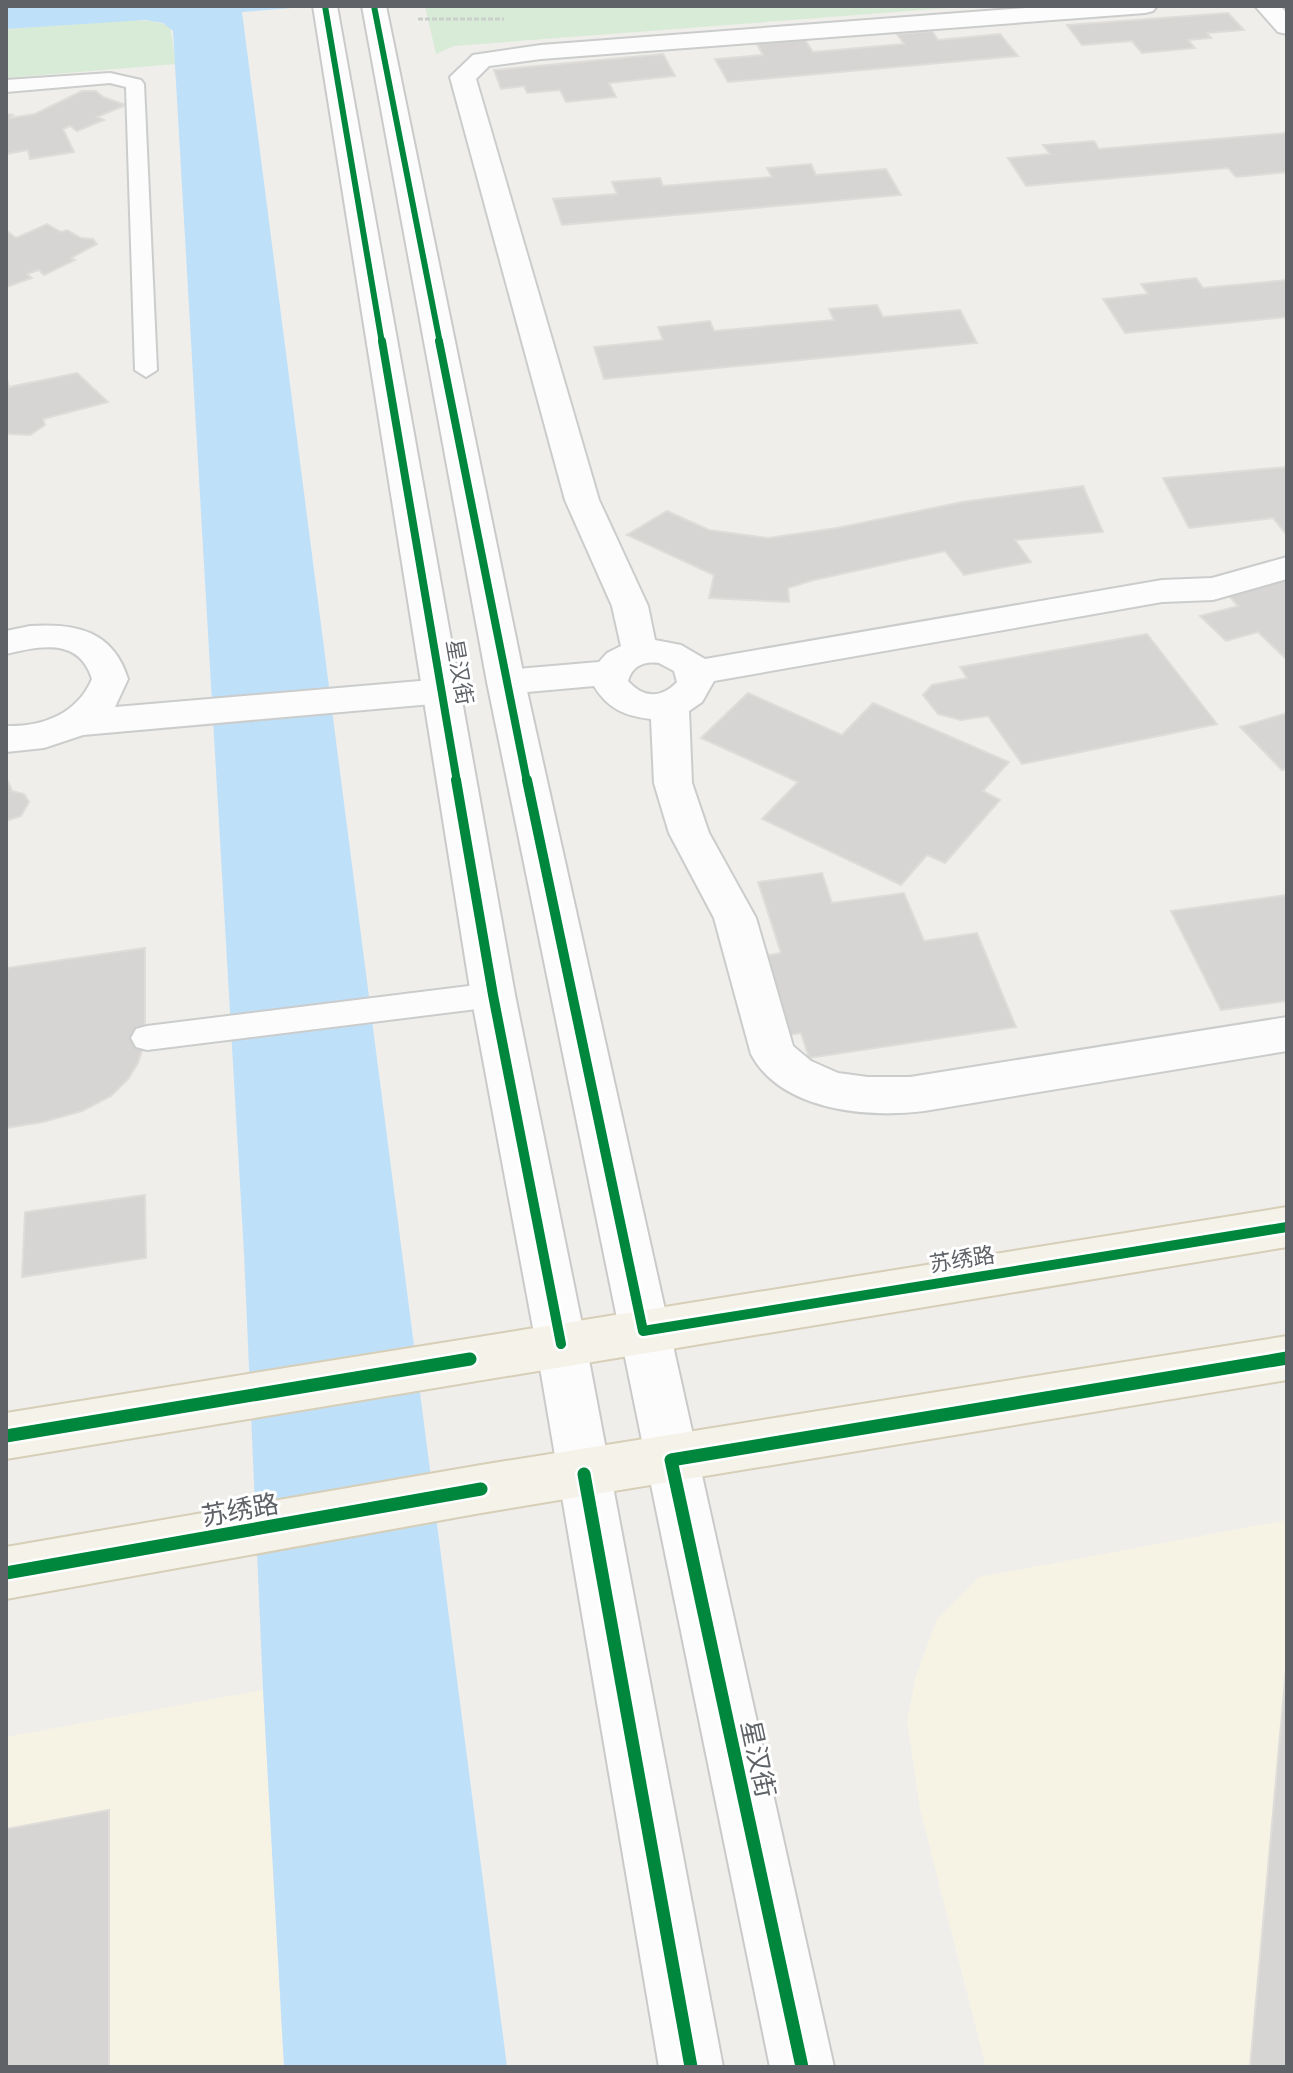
<svg xmlns="http://www.w3.org/2000/svg" width="1293" height="2073" font-family="Figtree,'Noto Sans SC',sans-serif">
	<style>
		.commercial { fill: #f7f3e4 }
		.green { fill: #d8ebd6 }
		.water { fill: #bfe0f9 }
		.building { fill: #d6d5d3; stroke: #deddd9; stroke-width: 2 }
		.lines { fill: none; stroke-linecap: round; stroke-linejoin: round }
		.service-casing { stroke: #cbcccc; stroke-width: 4 }
		.minor-casing { stroke: #cbcccc; stroke-width: 4 }
		.secondary-casing { stroke: #cacacb; stroke-width: 4 }
		.primary-casing { stroke: #d7ceb8; stroke-width: 4 }
		.path { stroke: #cacfcc; stroke-width: 3; stroke-dasharray: 5 2; stroke-linecap: butt }
		.service { fill: #fdfcfc; fill-rule: evenodd }
		.minor { fill: #fdfcfc; fill-rule: evenodd }
		.secondary { fill: #fdfcfc; fill-rule: evenodd }
		.primary { fill: #f4f2e9; fill-rule: evenodd }
		.cycleway-far3-casing { stroke: #fff; stroke-width: 9 }
		.cycleway-far2-casing { stroke: #fff; stroke-width: 12 }
		.cycleway-far1-casing { stroke: #fff; stroke-width: 15 }
		.cycleway-casing { stroke: #fff; stroke-width: 18 }
		.cycleway-far3 { stroke: #00873e; stroke-width: 6 }
		.cycleway-far2 { stroke: #00873e; stroke-width: 8 }
		.cycleway-far1 { stroke: #00873e; stroke-width: 10 }
		.cycleway { stroke: #00873e; stroke-width: 13 }
		.labels { text-anchor: middle; stroke-width: 6; stroke-linejoin: round; paint-order: stroke }
		.street-label { font-size: 22px; fill: #5f6368; stroke: #fff }
		.near-street-label { font-size: 26px; fill: #5f6368; stroke: #fff }
	</style>
	<rect width="100%" height="100%" fill="#efeeea"/>
	<!-- commercial -->
	<g class="commercial">
		<polygon points="1287,1520 1287,2067 986,2067 920,1809 907,1721 916,1676 937,1619 979,1577"/>
		<polygon points="263,1690 284,2067 6,2067 6,1737"/>
	</g>
	<!-- green -->
	<g class="green">
		<polygon points="425,6 974,6 454,46 436,54"/>
		<polygon points="128,20 153,21 170,26 176,64 6,78 6,29"/>
	</g>
	<!-- water -->
	<polygon class="water" points="6,6 317,6 242,12 507,2067 284,2067 263,1690 244,1253 173,31 163,23 145,20 6,29"/>
	<!-- building -->
	<g class="building">
		<polygon points="1228,13 1244,30 1207,33 1211,38 1188,40 1195,48 1142,53 1132,41 1082,45 1067,25"/>
		<polygon points="932,31 938,40 1000,34 1018,56 728,82 715,59 763,55 757,44 805,40 813,52 904,44 897,34"/>
		<polygon points="663,54 675,76 609,83 616,97 566,102 560,90 527,93 524,86 501,89 494,70"/>
		<polygon points="82,91 96,91 103,97 126,105 97,117 104,120 77,131 70,126 63,129 74,152 30,159 28,150 6,154 6,114 13,115 10,118 35,114"/>
		<polygon points="1287,133 1287,172 1236,177 1228,168 1026,186 1008,158 1050,154 1043,145 1094,141 1099,149"/>
		<polygon points="811,164 816,175 886,169 901,195 562,225 553,199 617,194 612,182 660,178 663,186 772,177 767,168"/>
		<polygon points="47,224 61,232 67,230 81,238 93,239 97,244 71,258 75,260 44,275 39,270 27,274 32,278 6,287 6,230 16,238"/>
		<polygon points="1196,278 1203,288 1287,280 1287,317 1125,333 1103,299 1148,294 1141,284"/>
		<polygon points="877,305 883,317 960,310 977,343 604,379 594,347 663,340 658,327 710,321 714,331 834,320 829,309"/>
		<polygon points="77,373 108,402 43,419 45,425 30,435 9,434 6,431 6,376 9,387"/>
		<polygon points="1287,467 1286,534 1273,518 1189,528 1163,478"/>
		<polygon points="1083,486 1103,532 1015,540 1031,562 964,575 945,551 814,580 788,588 789,602 709,598 714,575 627,535 667,511 709,530 768,538 837,528 962,502"/>
		<polygon points="1287,579 1287,660 1258,632 1226,641 1200,616 1238,606 1229,596"/>
		<polygon points="1147,634 1217,724 1022,764 988,716 961,720 938,714 923,695 932,685 967,678 960,667"/>
		<polygon points="748,693 842,735 873,703 1009,762 983,791 1000,800 945,863 927,855 901,885 762,819 798,782 701,738"/>
		<polygon points="1287,713 1287,768 1282,770 1240,727"/>
		<polygon points="6,777 12,791 24,794 29,802 21,816 6,821"/>
		<polygon points="822,873 832,903 904,893 924,941 977,933 1016,1027 809,1058 801,1033 782,1036 757,957 781,953 758,882"/>
		<polygon points="1287,895 1287,1001 1221,1010 1171,911"/>
		<polygon points="145,948 145,1041 138,1063 128,1079 111,1096 82,1111 43,1122 6,1128 6,968"/>
		<polygon points="145,1195 146,1258 22,1277 25,1212"/>
		<polygon points="1287,1658 1287,2067 1250,2067"/>
		<polygon points="109,1810 109,2067 6,2067 6,1829"/>
	</g>
	<g class="lines">
		<!-- service casing -->
		<g class="service-casing">
			<g id="service">
				<polygon points="110,73 141,80 144,84 157,370 146,377 135,370 126,87 110,83 6,92 6,80"/>
				<polygon points="493,983 504,987 509,995 504,1003 493,1007 147,1050 136,1047 131,1038 136,1029 147,1026"/>
			</g>
		</g>
		<!-- minor casing -->
		<g class="minor-casing">
			<g id="minor">
				<path d="M1051,6H1157L1153,11L1145,13L541,59L489,66L476,79L599,500L648,606L655,640L681,645L705,659L1162,580L1212,578L1287,557V579L1213,600L1162,602L714,681L702,702L689,711L692,783L709,833L756,918L793,1046L811,1061L838,1073L868,1077H910L1287,1017V1051L924,1111C867,1118 781,1111 751,1054L714,918L669,833L654,783L651,719C625,716 608,709 594,686L506,694L493,690L487,682L493,674L506,670L599,662L607,653L621,646L612,606L565,500L450,77L473,55L541,45ZM659,663L674,671L677,682C661,699 643,698 628,681C632,666 644,661 659,663Z"/>
				<polygon points="1255,6 1280,6 1287,13 1287,34 1278,32"/>
				<path d="M30,626C77,623 113,631 128,679L115,707L443,679L456,682L462,691L456,700L443,703L83,735L44,748L6,752V726C43,727 77,714 92,679C79,637 40,646 6,654V631Z"/>
			</g>
		</g>
		<!-- secondary casing -->
		<g class="secondary-casing">
			<g id="secondary">
				<polygon points="313,6 337,6 515,995 586,1344 723,2067 659,2067 536,1344 471,995"/>
				<polygon points="362,6 386,6 525,682 834,2067 770,2067 487,682"/>
			</g>
		</g>
		<!-- primary casing -->
		<g class="primary-casing">
			<g id="primary">
				<polygon points="1287,1207 1287,1247 6,1459 6,1413"/>
				<polygon points="1287,1336 1287,1380 481,1513 6,1599 6,1547 481,1465"/>
			</g>
		</g>
		<!-- path -->
		<polyline class="path" points="418,19 504,19"/>
		<!-- service -->
		<use href="#service" class="service"/>
		<!-- minor -->
		<use href="#minor" class="minor"/>
		<!-- secondary -->
		<use href="#secondary" class="secondary"/>
		<!-- primary -->
		<use href="#primary" class="primary"/>
		<!-- cycleway-far3 casing -->
		<g class="cycleway-far3-casing">
			<g id="cycleway-far3">
				<polyline points="325,6 382,343"/>
				<polyline points="374,6 440,343"/>
			</g>
		</g>
		<!-- cycleway-far2 casing -->
		<g class="cycleway-far2-casing">
			<g id="cycleway-far2">
				<polyline points="382,341 457,782"/>
				<polyline points="439,341 527,782"/>
			</g>
		</g>
		<!-- cycleway-far1 casing -->
		<g class="cycleway-far1-casing">
			<g id="cycleway-far1">
				<polyline points="456,780 493,995 561,1344"/>
				<polyline points="527,780 643,1331 1287,1227"/>
			</g>
		</g>
		<!-- cycleway casing -->
		<g class="cycleway-casing">
			<g id="cycleway">
				<polyline points="6,1436 470,1359"/>
				<polyline points="584,1474 691,2067"/>
				<polyline points="6,1573 481,1489"/>
				<polyline points="802,2067 671,1460 1287,1358"/>
			</g>
		</g>
		<!-- cycleway-far3 -->
		<use href="#cycleway-far3" class="cycleway-far3"/>
		<!-- cycleway-far2 -->
		<use href="#cycleway-far2" class="cycleway-far2"/>
		<!-- cycleway-far1 -->
		<use href="#cycleway-far1" class="cycleway-far1"/>
		<!-- cycleway -->
		<use href="#cycleway" class="cycleway"/>
	</g>
	<g class="labels">
		<!-- street labels -->
		<g class="street-label">
			<text transform="translate(460 672) rotate(80)" y="8">星汉街</text>
			<text transform="translate(962 1259) rotate(-9)" y="8">苏绣路</text>
		</g>
		<!-- near-street labels -->
		<g class="near-street-label">
			<text transform="translate(240 1510) rotate(-10)" y="9">苏绣路</text>
			<text transform="translate(758 1759) rotate(78)" y="9">星汉街</text>
		</g>
	</g>
	<!-- border -->
	<rect width="1293" height="2073" fill="none" stroke="#5f6368" stroke-width="16"/>
</svg>
